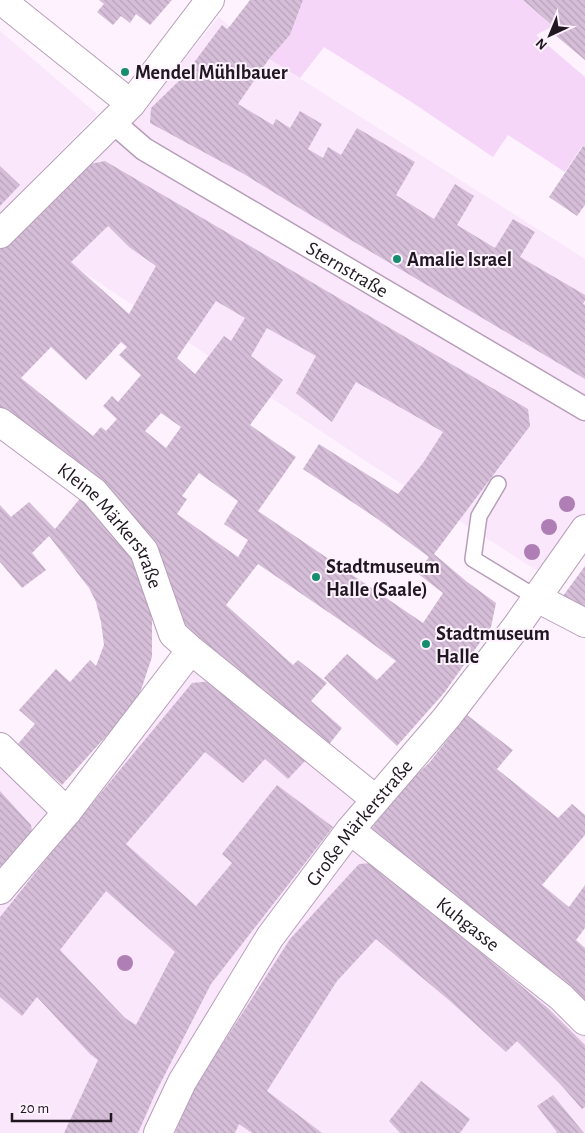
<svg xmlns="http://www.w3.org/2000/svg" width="585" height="1133" font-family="'Alegreya Sans',sans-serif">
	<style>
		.built { fill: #fae7fc }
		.green { fill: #f5d6f9 }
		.building { fill: url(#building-back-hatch); fill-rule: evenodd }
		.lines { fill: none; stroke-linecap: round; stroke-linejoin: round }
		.service-casing { stroke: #b79fb9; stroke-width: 18 }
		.pedestrian-casing { stroke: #b79fb9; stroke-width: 25 }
		.minor-casing { stroke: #b79fb9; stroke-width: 30 }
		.service { stroke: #fff; stroke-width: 15 }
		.pedestrian { stroke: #fff; stroke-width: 22 }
		.minor { stroke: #fff; stroke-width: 28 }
		.tree { fill: #ae7eb4 }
		.poi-dot { fill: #168d6f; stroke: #fdf2fe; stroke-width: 2 }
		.labels { text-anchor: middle; stroke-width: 4; stroke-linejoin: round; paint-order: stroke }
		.poi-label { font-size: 20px; font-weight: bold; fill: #201721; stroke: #fdf2fe; text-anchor: start }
		.street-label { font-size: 20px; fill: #201721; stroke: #fdf2fe }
	</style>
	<defs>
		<pattern id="building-back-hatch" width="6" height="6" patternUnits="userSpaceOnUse" patternTransform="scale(1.25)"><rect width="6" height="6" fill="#d6bed9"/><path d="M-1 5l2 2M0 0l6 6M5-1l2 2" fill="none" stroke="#b7a3ba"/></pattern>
	</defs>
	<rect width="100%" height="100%" fill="#fdf2fe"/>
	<!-- built -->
	<g class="built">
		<polygon points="219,17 269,59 585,259 585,517 541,573 367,462 70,263 25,219 132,122"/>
		<polygon points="0,31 97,114 0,213"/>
		<polygon points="191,650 375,799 350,830 585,1021 585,1133 0,1133 0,892"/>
		<polygon points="0,748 66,811 0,889"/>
	</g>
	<!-- green -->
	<polygon class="green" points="303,0 523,0 553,26 536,35 585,77 585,147 582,146 565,172 508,135 493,157 413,103 324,47 300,78 269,59 290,35"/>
	<!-- building -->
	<g class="building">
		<polygon points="99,0 172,0 150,25 136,14 130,23 121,16 113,25 97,12 104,4"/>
		<polygon points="250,0 303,0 290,35 269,59 238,104 273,125 276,119 290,128 300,111 322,124 308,149 323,158 328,147 341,155 357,128 415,162 396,195 434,219 455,184 474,196 457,225 495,248 513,219 535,232 520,257 585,295 585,300 583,304 585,305 585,379 346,237 244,174 150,123 151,108 184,76 222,25 227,29 230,26"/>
		<polygon points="523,0 585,0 585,60 549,30 553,26"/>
		<polygon points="583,146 585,147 585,205 577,216 549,197"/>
		<path d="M105,161L528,409L530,426L434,554L466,581L496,603L491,627L444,693L397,746L324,678L347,654L377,680L396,661L347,625L258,564L226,605L293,665L298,660L327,683L311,701L342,728L327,747L177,619L157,556L0,411V249L32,221L90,164ZM108,226L129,247L156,266L129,314L71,262ZM216,301L245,318L231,341L224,336L195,374L177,358ZM267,328L316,356L296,393L332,422L356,382L443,432L423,463L398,494L319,444L303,469L379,520L429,557L417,573L443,593L423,623L258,511L296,457L250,425L283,380L251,356ZM121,342L127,347L119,355L141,375L118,402L112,396L103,406L117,419L106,431L101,427L93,436L21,378L51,347L86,380ZM161,413L181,427L166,448L145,431ZM199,473L238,501L224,524L248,540L238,557L177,514L187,499L182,496Z"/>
		<polygon points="0,166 20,185 0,206"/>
		<polygon points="82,496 131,558 144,586 152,619 152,657 137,702 62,785 17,745 35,724 19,710 56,669 70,682 90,660 96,666 104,645 101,622 96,602 89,588 49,536 32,553 46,570 22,588 0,562 0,505 11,517 29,502 55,529"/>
		<polygon points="585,566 585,606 563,596"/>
		<path d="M213,681L305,761L288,779L265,759L243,783L205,752L126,844L196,906L232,863L222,854L277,785L333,827L211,984L156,1092L138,1133H64L98,1060L90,1054L37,997L22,1016L0,997V917L56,847L192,683ZM106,891L175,952L171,958L136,1025L125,1018L60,950Z"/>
		<polygon points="467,715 513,750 497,769 558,818 572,804 585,815 585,835 542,885 569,907 585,885 585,928 576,940 585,948 585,1006 553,973 477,914 371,829 407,784 429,763"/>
		<polygon points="0,791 31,825 33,837 0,875"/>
		<polygon points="373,863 549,1009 585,1045 585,1107 582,1109 561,1085 517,1041 506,1052 450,1001 376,939 337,981 267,1091 322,1133 252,1133 239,1124 235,1133 175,1133 191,1093 290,939 359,864"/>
		<polygon points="421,1081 470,1119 460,1133 400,1133 389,1121"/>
		<polygon points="553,1095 584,1133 555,1133 557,1132 537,1106"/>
	</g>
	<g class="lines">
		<!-- service casing -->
		<g class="service-casing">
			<polyline id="service" points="498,484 479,516 473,559 537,598"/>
		</g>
		<!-- pedestrian casing -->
		<g class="pedestrian-casing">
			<g id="pedestrian">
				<path id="s1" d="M114,123L144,149L585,409"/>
			</g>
		</g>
		<!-- minor casing -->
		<g class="minor-casing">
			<g id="minor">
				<polyline points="1,0 131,104"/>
				<polyline points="0,234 131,104 210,0"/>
				<path id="s2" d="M0,422L94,492L144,551L173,634L191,650"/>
				<polyline points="537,598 585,623"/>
				<polyline points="0,747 67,812"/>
				<path id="s3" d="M350,830L561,997L585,1021"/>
				<polyline points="0,890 67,812 191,650 375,799"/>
				<path id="s4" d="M158,1133L182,1082L270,937L350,830L447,717L516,627L585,529"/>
			</g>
		</g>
		<!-- service -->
		<use href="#service" class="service"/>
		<!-- pedestrian -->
		<use href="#pedestrian" class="pedestrian"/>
		<!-- minor -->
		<use href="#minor" class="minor"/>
	</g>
	<!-- trees -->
	<g class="tree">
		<circle cx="567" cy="504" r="8"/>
		<circle cx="549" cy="527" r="8"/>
		<circle cx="532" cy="552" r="8"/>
		<circle cx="125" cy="963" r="8"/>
	</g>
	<!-- markers -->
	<g class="poi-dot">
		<circle cx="125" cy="72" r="5"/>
		<circle cx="397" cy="259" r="5"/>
		<circle cx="316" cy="577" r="5"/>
		<circle cx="426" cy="644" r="5"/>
	</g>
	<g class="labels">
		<!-- poi labels -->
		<g class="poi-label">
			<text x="135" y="79">Mendel Mühlbauer</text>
			<text x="407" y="266">Amalie Israel</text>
			<text x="326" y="573">Stadtmuseum<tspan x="326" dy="23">Halle (Saale)</tspan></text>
			<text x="436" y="640">Stadtmuseum<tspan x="436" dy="23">Halle</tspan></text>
		</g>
		<!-- street labels -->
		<g class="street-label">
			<text dy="7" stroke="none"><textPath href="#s1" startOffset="276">Sternstraße</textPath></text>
			<text dy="7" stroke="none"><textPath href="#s2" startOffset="154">Kleine Märkerstraße</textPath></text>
			<text dy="7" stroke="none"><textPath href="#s4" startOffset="371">Große Märkerstraße</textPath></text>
			<text dy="7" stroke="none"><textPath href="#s3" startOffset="151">Kuhgasse</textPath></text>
		</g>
	</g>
	<!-- north arrow -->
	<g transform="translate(550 35) rotate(224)" stroke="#fdf2fe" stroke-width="4" paint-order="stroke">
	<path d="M0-4L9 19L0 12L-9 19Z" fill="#201721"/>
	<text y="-8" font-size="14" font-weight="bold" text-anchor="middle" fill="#201721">N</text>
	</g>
	<!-- scale -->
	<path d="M12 1113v8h99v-8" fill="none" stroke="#201721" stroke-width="2.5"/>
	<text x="20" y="1113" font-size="15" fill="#201721" stroke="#fdf2fe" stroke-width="4" paint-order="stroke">20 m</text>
</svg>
